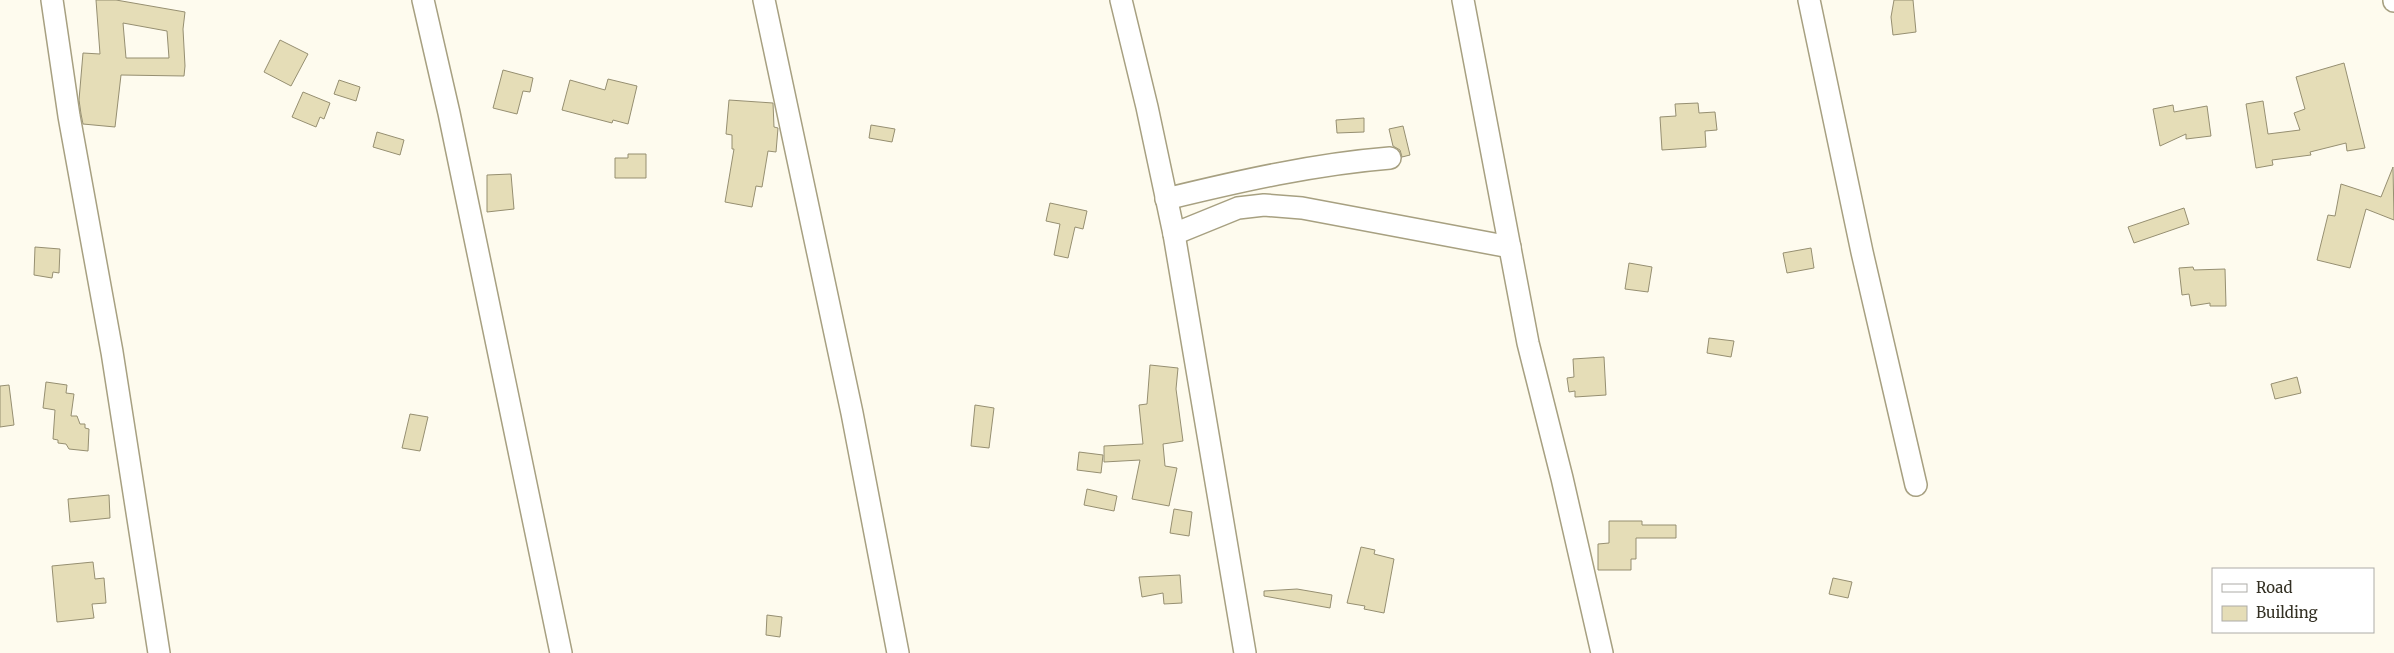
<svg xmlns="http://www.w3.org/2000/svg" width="2394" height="653" font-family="Merriweather,serif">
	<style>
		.building { fill: #e5ddb7; stroke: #968f71; fill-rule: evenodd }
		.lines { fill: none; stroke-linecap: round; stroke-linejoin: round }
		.minor-casing { stroke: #a7a081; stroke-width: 24 }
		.minor { stroke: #fff; stroke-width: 21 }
	</style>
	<rect width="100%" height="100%" fill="#fefbee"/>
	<!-- building -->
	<g class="building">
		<path d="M96,0H116L185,12L183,29L185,66L184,76L121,75L115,127L83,124L81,114L79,100L83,53L100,54ZM123,23L167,31L169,58H126Z"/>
		<polygon points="1894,0 1913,0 1916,32 1893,35 1891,17"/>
		<polygon points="280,40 308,54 291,86 264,72"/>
		<polygon points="2344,63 2365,148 2347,151 2346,143 2310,152 2311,155 2272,160 2273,165 2256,168 2246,104 2263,101 2268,134 2300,130 2294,113 2305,109 2296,77"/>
		<polygon points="503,70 533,78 530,92 523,91 517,114 493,108"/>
		<polygon points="608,79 637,86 628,124 613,120 612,123 562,110 570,80 605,90"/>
		<polygon points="339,80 360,87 356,101 334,94"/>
		<polygon points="303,92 330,103 324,119 320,117 316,127 292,117"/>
		<polygon points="729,100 773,103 774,127 778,128 776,152 768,151 762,187 756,186 752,207 725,202 734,149 732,149 732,135 726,134"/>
		<polygon points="1698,103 1699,113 1715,112 1717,130 1705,131 1706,147 1662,150 1660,117 1676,116 1675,104"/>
		<polygon points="2173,105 2174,112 2207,106 2211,136 2186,139 2186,134 2160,146 2153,109"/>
		<polygon points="1364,118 1364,132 1337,133 1336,120"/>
		<polygon points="871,125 895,129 892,142 869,138"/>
		<polygon points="1403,126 1410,155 1402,157 1400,150 1393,146 1389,129"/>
		<polygon points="377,132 404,140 400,155 373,147"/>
		<polygon points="628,154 646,154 646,178 615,178 615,158 628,158"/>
		<polygon points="2393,167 2394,220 2366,209 2350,268 2317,260 2328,215 2335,216 2341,184 2381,197"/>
		<polygon points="511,174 514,209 487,212 487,175"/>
		<polygon points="1050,203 1087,211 1083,229 1075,227 1068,258 1054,255 1060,224 1046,221"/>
		<polygon points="2184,208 2189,224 2134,243 2128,227"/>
		<polygon points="35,247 60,249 59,273 53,272 52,278 34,275"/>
		<polygon points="1811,248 1814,268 1787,273 1783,253"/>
		<polygon points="1629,263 1652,267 1648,292 1625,289"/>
		<polygon points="2193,267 2194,270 2225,269 2226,306 2210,306 2210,303 2191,306 2189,294 2182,295 2179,268"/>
		<polygon points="1709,338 1734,341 1731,357 1707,353"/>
		<polygon points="1604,357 1606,395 1575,397 1575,391 1569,392 1567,378 1574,377 1573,359"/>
		<polygon points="1150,365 1178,368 1176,389 1183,441 1163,444 1165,466 1177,468 1169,506 1132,499 1140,460 1104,462 1104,446 1143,444 1139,405 1147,404"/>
		<polygon points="2297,377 2301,393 2275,399 2271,384"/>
		<polygon points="46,382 67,385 66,393 74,394 71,416 77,416 80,424 85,424 85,428 89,429 88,451 69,449 66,444 58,443 58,440 53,439 55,410 43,408"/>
		<polygon points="9,385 14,425 0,427 0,386"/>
		<polygon points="975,405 994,408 989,448 971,446"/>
		<polygon points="410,414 428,417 420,451 402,448"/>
		<polygon points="1079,452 1103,455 1101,473 1077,470"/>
		<polygon points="1087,489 1117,496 1114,511 1084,505"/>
		<polygon points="109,495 110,518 70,522 68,499"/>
		<polygon points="1174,509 1192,512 1189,536 1170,533"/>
		<polygon points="1609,521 1642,521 1642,525 1676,525 1676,538 1636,538 1636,559 1631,559 1631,570 1598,570 1598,544 1609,543"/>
		<polygon points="1361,547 1375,550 1374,554 1394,559 1384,613 1364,609 1365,606 1347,603"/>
		<polygon points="93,562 95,579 104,578 106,603 92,604 94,618 57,622 52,566"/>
		<polygon points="1180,575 1182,603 1164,604 1163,593 1142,597 1139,577"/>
		<polygon points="1833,578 1852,582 1848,598 1829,594"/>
		<polygon points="1297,589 1332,595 1330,608 1264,596 1264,591"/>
		<polygon points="767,615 782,617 780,637 766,635"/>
	</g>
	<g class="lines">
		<!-- minor casing -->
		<g class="minor-casing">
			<g id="minor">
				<polyline points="52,0 69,116 112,352 159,653"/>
				<polyline points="423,0 449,113 561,653"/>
				<polyline points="764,0 852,413 898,653"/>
				<polyline points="1121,0 1147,107 1174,234 1245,653"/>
				<polyline points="1463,0 1528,343 1562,478 1602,653"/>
				<polyline points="1809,0 1862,252 1916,485"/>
				<polyline points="2394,0 2394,1"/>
				<path d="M1166,199C1240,181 1315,164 1390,158"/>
				<polyline points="1174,234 1238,208 1264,205 1302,208 1510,247"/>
			</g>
		</g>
		<!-- minor -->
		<use href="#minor" class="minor"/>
	</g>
	<!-- legend -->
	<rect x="2212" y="568" width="162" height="65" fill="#ffffff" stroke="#adaca7"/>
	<rect x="2222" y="584" width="25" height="8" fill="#ffffff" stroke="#adaca7"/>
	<text x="2256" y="593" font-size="15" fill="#333023">Road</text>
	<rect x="2222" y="606" width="25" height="15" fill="#e5ddb7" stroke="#adaca7"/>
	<text x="2256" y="618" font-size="15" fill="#333023">Building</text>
</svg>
